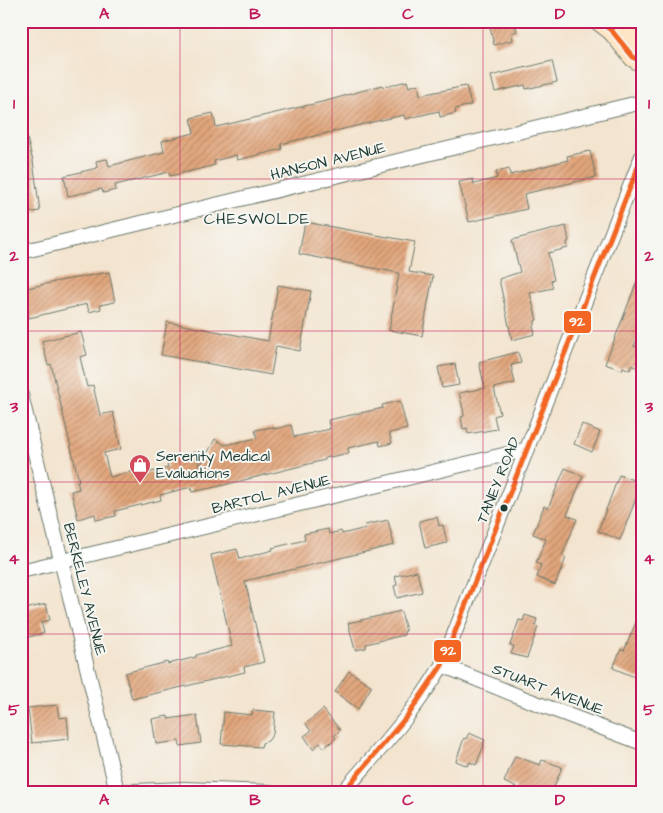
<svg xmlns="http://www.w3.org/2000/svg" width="663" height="813" font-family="'Architects Daughter',sans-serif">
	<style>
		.building { fill: url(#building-hatch) }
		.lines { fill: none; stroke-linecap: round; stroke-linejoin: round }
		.minor-casing { stroke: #69776a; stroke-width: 16 }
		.secondary-casing { stroke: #69776a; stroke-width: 21 }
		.minor { stroke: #fff; stroke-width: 14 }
		.secondary { stroke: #fde5c5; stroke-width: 19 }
		.bus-1-casing { stroke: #f6f6f2; stroke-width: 9 }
		.bus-1 { stroke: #f26522; stroke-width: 5 }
		.grid { fill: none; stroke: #c2185b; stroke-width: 1; stroke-opacity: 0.55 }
		.bus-dot { fill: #1f3d34; stroke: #f6f6f2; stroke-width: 2 }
		.labels { text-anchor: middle; stroke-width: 4; stroke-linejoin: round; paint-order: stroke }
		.street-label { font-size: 15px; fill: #1f3d34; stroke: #f6f6f2 }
		.poi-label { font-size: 15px; fill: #1f3d34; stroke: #f6f6f2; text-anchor: start }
		.neighbourhood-label { font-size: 16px; letter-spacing: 1px; fill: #1f3d34; stroke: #f6f6f2 }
		.line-badge { stroke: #f6f6f2; stroke-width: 2 }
		.badge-label { font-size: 14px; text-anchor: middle; font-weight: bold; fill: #fff }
		.neatline { fill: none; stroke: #c2185b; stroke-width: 2 }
		.grid-label { font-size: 16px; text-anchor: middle; font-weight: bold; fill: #c2185b }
	</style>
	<defs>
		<pattern id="building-hatch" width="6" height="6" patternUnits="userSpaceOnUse" patternTransform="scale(1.25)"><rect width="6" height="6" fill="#e2a67c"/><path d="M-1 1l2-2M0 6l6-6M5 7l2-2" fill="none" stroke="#b78866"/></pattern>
	</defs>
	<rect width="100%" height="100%" fill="#f6f6f2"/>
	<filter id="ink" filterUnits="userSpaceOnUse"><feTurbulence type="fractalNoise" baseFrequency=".02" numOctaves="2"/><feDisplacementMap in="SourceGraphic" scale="10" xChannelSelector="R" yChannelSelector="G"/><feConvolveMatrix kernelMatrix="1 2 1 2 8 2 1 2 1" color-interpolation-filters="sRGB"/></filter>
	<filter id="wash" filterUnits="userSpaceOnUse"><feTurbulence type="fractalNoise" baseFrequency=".0096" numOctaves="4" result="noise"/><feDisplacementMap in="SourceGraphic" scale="20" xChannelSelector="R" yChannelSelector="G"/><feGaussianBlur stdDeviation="1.12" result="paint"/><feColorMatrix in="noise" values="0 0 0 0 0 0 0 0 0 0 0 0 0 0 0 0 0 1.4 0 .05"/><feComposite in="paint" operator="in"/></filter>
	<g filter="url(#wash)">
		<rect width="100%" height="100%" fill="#f3e4cf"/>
		<g id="blocks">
			<!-- building -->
			<g class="building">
				<polygon points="495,21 514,21 517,31 512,33 513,40 494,45 489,23"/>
				<polygon points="552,61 557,82 526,89 525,85 495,92 491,76"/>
				<polygon points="407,81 409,87 418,84 420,95 466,86 471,105 455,109 456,113 440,117 439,111 405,119 404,115 377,121 281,144 282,149 250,157 237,160 236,155 214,161 215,165 204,168 170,176 169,172 115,185 116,190 103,193 102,189 68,196 64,176 97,168 96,161 107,159 109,166 164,152 162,141 194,133 191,118 213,113 216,127 330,100 382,85 383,87"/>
				<polygon points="21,135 26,135 33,161 40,211 25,213 25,210 21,210"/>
				<polygon points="590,151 596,177 524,194 527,209 469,222 459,182 473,179 474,184 497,178 496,172 509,169 510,175 568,160 567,156"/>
				<polygon points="305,222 415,242 409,272 433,276 422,336 389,330 399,273 299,254"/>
				<polygon points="566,226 569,241 567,242 568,248 548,253 554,280 551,281 553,288 530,293 537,320 535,321 535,325 533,326 535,334 512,340 499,279 520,272 512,240"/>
				<polygon points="641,271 642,327 634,346 642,349 642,357 638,368 631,365 630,370 623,367 622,370 605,364"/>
				<polygon points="109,272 115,302 100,305 101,309 89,312 87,304 29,318 23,289 59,281"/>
				<polygon points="278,285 311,291 300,351 276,346 271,375 161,355 167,322 268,341"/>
				<polygon points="81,332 87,355 80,357 87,387 93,385 100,415 113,412 121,449 104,453 110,477 137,470 138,475 168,468 166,460 196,452 199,468 215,439 225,445 234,443 257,438 255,430 273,427 274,429 291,425 294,437 330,429 328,420 383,408 382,405 400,401 407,429 389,433 392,443 380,446 379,441 348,448 349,453 325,458 325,460 216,487 192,492 191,487 160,495 161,500 115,511 116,516 96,520 95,514 78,519 71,491 79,489 77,481 79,481 51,364 48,365 42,341"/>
				<polygon points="518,352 521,363 511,365 515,383 494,388 500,414 494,416 497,429 468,434 467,428 463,429 461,417 464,416 463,409 459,393 485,388 479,362"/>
				<polygon points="455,364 459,385 442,388 438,367"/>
				<polygon points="582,424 600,432 592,452 574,444"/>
				<polygon points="565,468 583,476 567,515 577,519 562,556 566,558 555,585 537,577 541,565 536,563 546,539 533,534 544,506 548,508"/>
				<polygon points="619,475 642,483 620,540 598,531"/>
				<polygon points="437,517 439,526 443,525 447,543 425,548 419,521"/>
				<polygon points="388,520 394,545 245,581 264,662 244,667 245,672 132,699 125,673 167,662 168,664 196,657 196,655 232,646 211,555 237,549 240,559 273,550 272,548 305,540 304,534 328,529 329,534 341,531 342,534 366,528 365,525"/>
				<polygon points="417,571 422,592 397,598 394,586 397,585 395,576"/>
				<polygon points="46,604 50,620 41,622 44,633 21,639 21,610"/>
				<polygon points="642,608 642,680 613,668 621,649 624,651"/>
				<polygon points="401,611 406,631 404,632 404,635 366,644 366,648 355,650 348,623"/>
				<polygon points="525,615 537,619 535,626 538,627 527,658 511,654 514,646 510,645 519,620 523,621"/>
				<polygon points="349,671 372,686 358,709 335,692"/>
				<polygon points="57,705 59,718 67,717 69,739 32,743 28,708"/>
				<polygon points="323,709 340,730 334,736 336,738 324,748 320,743 313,749 304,736 311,731 306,724"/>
				<polygon points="253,710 275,712 273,734 268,741 262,743 261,747 221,744 224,712 252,715"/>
				<polygon points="197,715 201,743 180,746 179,741 156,744 152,719 168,716 168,719"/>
				<polygon points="469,733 485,740 483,744 484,745 476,765 470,762 468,766 456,761 464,738 466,739"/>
				<polygon points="515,756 540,765 542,760 562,767 552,792 514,792 516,787 504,782"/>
			</g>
		</g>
	</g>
	<g filter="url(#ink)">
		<use href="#blocks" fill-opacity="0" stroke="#69776a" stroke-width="1"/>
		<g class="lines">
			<!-- minor casing -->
			<g class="minor-casing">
				<g id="minor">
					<polyline points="21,252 642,102"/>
					<polyline points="21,395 117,791"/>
					<polyline points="21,571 528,449"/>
					<polyline points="442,665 523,698 642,743"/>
					<polyline points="111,792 184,789 269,792"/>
					<path d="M343,792C378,751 415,712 442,665L642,156"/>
				</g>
			</g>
			<!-- secondary casing -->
			<g class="secondary-casing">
				<g id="secondary">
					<polyline points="599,21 612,31 633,57 642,63"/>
					<polyline points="612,31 642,42"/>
				</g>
			</g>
			<!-- minor -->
			<use href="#minor" class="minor"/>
			<!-- secondary -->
			<use href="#secondary" class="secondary"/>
			<!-- bus-1 casing -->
			<g class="bus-1-casing">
				<g id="bus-1">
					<polyline points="599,21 612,31 633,57 642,63"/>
					<polyline points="343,792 408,715 442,665 642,157"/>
				</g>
			</g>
			<!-- bus-1 -->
			<use href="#bus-1" class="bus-1"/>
		</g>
	</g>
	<!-- grid -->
	<path class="grid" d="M180,21V792M332,21V792M483,21V792M21,179H642M21,331H642M21,482H642M21,634H642"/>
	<!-- icons -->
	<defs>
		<g id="shop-pin" transform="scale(1.125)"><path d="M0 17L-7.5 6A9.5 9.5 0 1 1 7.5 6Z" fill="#d1495b" stroke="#f6f6f2"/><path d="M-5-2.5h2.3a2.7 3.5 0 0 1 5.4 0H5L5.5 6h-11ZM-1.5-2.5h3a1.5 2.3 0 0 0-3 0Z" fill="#fff"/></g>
	</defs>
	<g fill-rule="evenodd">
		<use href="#shop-pin" x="140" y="465"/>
	</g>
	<!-- markers -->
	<circle class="bus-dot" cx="504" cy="508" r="4.5"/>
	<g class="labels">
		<!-- street labels -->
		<g class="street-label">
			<text transform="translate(328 161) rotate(-14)" y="5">HANSON AVENUE</text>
			<text transform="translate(498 480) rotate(-68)" y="5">TANEY ROAD</text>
			<text transform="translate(271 494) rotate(-14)" y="5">BARTOL AVENUE</text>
			<text transform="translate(85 589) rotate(76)" y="5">BERKELEY AVENUE</text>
			<text transform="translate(548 689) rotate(21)" y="5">STUART AVENUE</text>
		</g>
		<!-- poi labels -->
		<g class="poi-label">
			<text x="156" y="461">Serenity Medical<tspan x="156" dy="17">Evaluations</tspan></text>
		</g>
		<!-- neighbourhood labels -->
		<g class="neighbourhood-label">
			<text x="257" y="224">CHESWOLDE</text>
		</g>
	</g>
	<g class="line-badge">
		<rect x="563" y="310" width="29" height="24" rx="5" fill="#f26522"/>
		<rect x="433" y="639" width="29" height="24" rx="5" fill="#f26522"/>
	</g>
	<g class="badge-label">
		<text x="577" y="326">92</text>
		<text x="448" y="655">92</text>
	</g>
	<!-- margin -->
	<rect width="663" height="813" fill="none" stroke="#f6f6f2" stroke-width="55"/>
	<rect x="28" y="28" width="608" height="758" class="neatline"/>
	<g class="grid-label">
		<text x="104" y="19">A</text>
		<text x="255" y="19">B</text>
		<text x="408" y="19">C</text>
		<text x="560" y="19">D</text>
		<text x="14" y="109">1</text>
		<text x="649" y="109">1</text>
		<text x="14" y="261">2</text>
		<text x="649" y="261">2</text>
		<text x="14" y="412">3</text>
		<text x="649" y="412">3</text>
		<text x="14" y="564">4</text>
		<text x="649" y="564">4</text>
		<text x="14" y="715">5</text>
		<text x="649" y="715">5</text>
		<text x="104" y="805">A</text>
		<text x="255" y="805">B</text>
		<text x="408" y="805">C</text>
		<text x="560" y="805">D</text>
	</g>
</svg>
